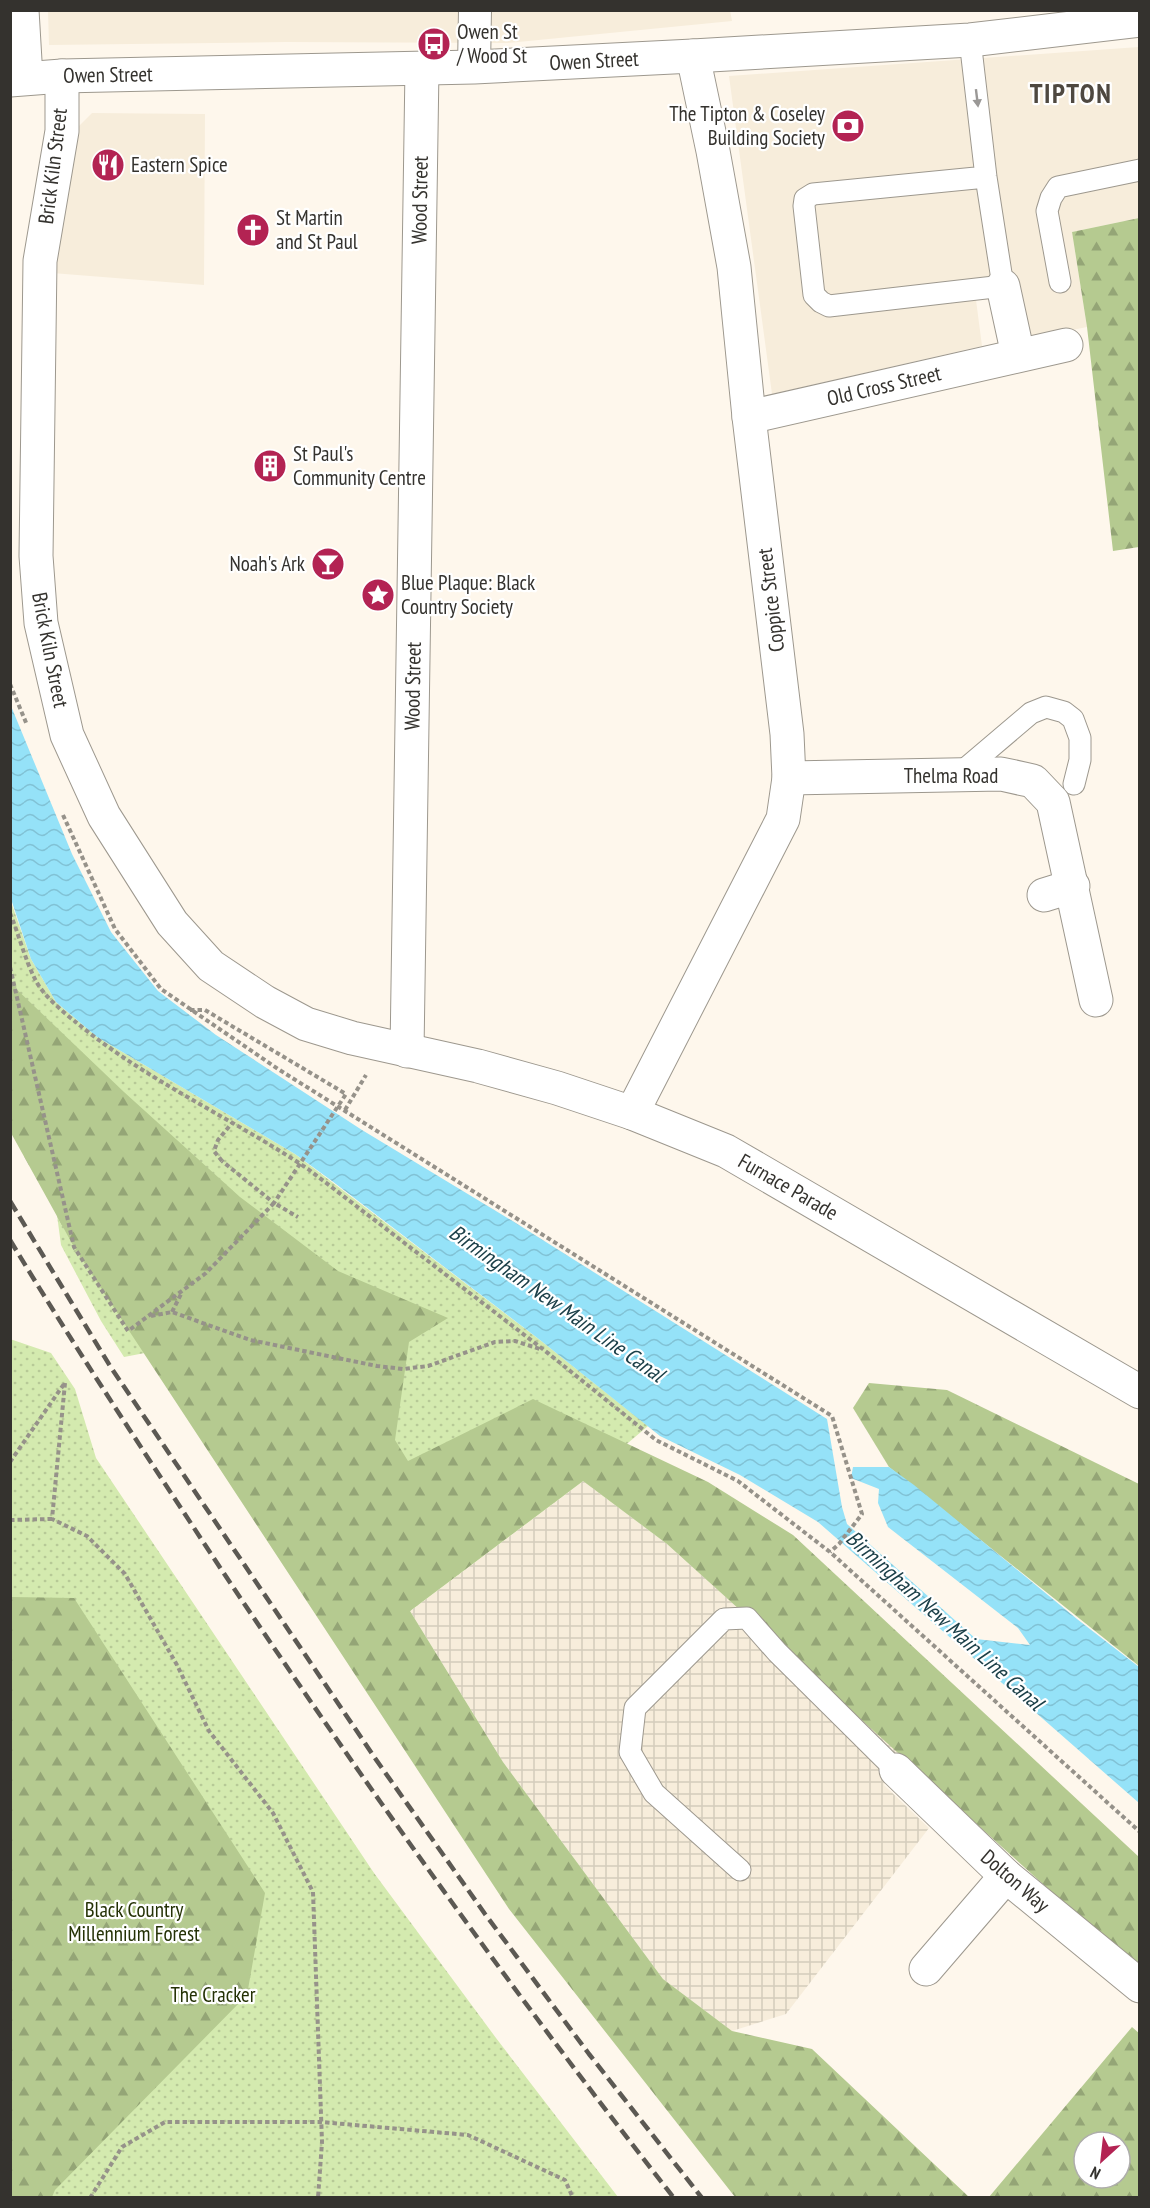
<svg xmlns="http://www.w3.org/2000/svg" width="1150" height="2208" font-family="'PT Sans Narrow',sans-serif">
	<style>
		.built { fill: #f7eddb }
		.industrial { fill: url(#industrial-grid) }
		.grass { fill: url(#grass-dots) }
		.forest { fill: url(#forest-firs); fill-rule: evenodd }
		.water { fill: url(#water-waves) }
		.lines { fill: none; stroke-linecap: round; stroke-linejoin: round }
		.service-casing { stroke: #9d988e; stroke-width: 23 }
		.pedestrian-casing { stroke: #9d988e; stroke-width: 34 }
		.minor-casing { stroke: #9d988e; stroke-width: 35 }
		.secondary-casing { stroke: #9d988e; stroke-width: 35 }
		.path { stroke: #96928a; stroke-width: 4; stroke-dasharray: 4.5 3; stroke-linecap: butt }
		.service { stroke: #fff; stroke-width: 21 }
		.pedestrian { stroke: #fff; stroke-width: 32 }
		.minor { stroke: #fff; stroke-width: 33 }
		.secondary { stroke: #fff; stroke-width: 33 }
		.rail { stroke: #5c5953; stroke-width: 4.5; stroke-dasharray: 12 6; stroke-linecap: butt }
		.path-bridge { stroke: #96928a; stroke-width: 4; stroke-dasharray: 4.5 3; stroke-linecap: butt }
		.oneway { fill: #9a9896 }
		.labels { text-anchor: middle; stroke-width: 4.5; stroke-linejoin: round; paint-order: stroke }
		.poi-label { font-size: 21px; fill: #34322e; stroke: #fff; text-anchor: start }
		.street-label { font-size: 21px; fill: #34322e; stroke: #fff }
		.park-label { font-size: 21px; fill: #243105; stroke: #fff }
		.water-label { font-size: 22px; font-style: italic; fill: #1c4049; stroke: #fff }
		.district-label { font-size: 27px; font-weight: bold; letter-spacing: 1.5px; fill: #4e4840; stroke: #fff }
	</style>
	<defs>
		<pattern id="industrial-grid" width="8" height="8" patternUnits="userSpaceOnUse" patternTransform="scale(1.5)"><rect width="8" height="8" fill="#f7eddb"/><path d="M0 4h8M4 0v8" fill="none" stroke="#d4ccbc"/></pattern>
		<pattern id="grass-dots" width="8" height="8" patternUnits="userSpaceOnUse" patternTransform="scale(1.5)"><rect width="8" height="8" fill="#d4eaaf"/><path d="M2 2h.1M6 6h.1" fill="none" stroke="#b7c997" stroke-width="1.8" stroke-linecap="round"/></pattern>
		<pattern id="forest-firs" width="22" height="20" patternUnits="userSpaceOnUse" patternTransform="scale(1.5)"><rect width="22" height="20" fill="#b5ca90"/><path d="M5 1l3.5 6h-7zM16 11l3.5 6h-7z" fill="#94a576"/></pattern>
		<pattern id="water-waves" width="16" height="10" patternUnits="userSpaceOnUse" patternTransform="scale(1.5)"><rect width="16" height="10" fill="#95e2f8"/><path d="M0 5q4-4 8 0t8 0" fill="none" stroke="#81c2d5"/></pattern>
	</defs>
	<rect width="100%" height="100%" fill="#fef7ec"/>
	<!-- built -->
	<g class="built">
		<polygon points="730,10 732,21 507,43 286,42 49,45 48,11"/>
		<polygon points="1139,47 1139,218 1072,232 1087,327 1032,338 1021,297 976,300 982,346 772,394 729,76"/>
		<polygon points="92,113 205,114 204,285 52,273 67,138"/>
	</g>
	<!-- industrial -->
	<polygon class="industrial" points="583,1481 667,1544 904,1758 884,1785 929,1828 786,2014 732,2031 663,1979 503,1762 410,1611"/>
	<!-- grass -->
	<g class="grass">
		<polygon points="10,899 31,959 56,1002 97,1037 295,1154 540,1340 648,1426 583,1481 410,1611 176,1347 124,1357 101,1321 61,1245 51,1170 11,1026"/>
		<polygon points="10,1339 51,1353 75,1389 96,1458 374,1873 496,2038 618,2197 11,2197"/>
	</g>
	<!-- forest -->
	<g class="forest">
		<polygon points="1139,218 1139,547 1113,551 1087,327 1072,232"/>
		<polygon points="10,983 124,1092 240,1197 338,1271 448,1318 409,1342 395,1440 408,1461 533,1399 708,1482 793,1535 1139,1857 1139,1971 667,1544 583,1481 410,1611 503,1762 663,1979 732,2031 812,2049 969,2197 735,2197 509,1909 74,1247 11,1133"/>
		<polygon points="869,1383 947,1390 1139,1484 1139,1666 889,1467 853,1408"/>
		<polygon points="11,1597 74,1598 265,1893 247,1995 55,2190 52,2197 11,2197"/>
		<path d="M1132,2027L1140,2034L1139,2197H989ZM1084,2142H1120V2178H1084Z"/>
	</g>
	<!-- water -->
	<polygon class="water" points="11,706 72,854 111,932 158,991 216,1035 362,1130 511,1220 827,1419 842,1507 847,1524 976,1639 1030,1645 1018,1628 888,1527 878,1503 879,1489 851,1478 853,1467 889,1467 914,1485 1077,1619 1139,1667 1139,1803 818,1522 740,1475 660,1436 540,1340 332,1181 295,1154 97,1037 56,1002 31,959 11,899"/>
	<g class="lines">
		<!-- service casing -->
		<g class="service-casing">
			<g id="service">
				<polyline points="970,40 986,177 1003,286 829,306 821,302 814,295 804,206 805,199 813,194 986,177"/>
				<polyline points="1060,282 1047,211 1051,198 1058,187 1140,170"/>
				<polyline points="958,775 1031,713 1046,707 1064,712 1073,719 1080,738 1080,760 1074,784"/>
				<polyline points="740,1870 654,1793 630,1752 635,1708 724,1619 747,1618 777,1652 896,1770"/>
			</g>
		</g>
		<!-- pedestrian casing -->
		<g class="pedestrian-casing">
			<polyline id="pedestrian" points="474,67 475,10"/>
		</g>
		<!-- minor casing -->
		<g class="minor-casing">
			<g id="minor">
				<polyline points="22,10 26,78"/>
				<polyline points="62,76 62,131 40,261 36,556 41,623 67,735 104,816 172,923 211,966 265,1002 306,1024 352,1038 478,1066 557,1088 632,1113 726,1151 1140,1392"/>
				<polyline points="1003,286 1018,355"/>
				<polyline points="749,417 1066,345"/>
				<polyline points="789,778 1001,774 1033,781 1053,802 1096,1000"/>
				<polyline points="1044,895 1073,886"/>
				<polyline points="407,1051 422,68"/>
				<polyline points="632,1113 783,819 789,778 787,734 749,417 734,267 713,151 693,56"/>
				<polyline points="896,1770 1006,1876 1140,1986"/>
				<polyline points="926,1969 1006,1876"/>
			</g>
		</g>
		<!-- secondary casing -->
		<g class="secondary-casing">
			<polyline id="secondary" points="10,80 62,76 474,67 693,56 970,40 1140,20"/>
		</g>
		<!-- path -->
		<g class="path">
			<polyline points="10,684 27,725"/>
			<polyline points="63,815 115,929 161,989 278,1069 832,1416 862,1514 839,1544 830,1552"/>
			<path d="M10,913C19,935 25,960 36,981C43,995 64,1013 77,1023C147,1081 232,1118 308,1169L544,1350L656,1440L738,1481L830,1552L1140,1832"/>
			<polyline points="10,967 74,1247 128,1331 206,1273 274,1203 298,1217"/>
			<polyline points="345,1110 366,1075"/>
			<polyline points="222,1161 214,1151 218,1140 232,1123"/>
			<polyline points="172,1312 181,1294"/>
			<polyline points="151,1316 172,1312 250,1340 377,1366 403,1369 428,1366 495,1342 515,1341 540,1349"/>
			<polyline points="65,1383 52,1519 87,1536 125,1574 177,1665 209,1731 273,1813 313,1892 322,2142 318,2198"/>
			<polyline points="10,1462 64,1384"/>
			<polyline points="10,1520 52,1519"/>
			<polyline points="90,2198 122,2147 165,2122 321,2122 468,2135 565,2180 573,2198"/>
		</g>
		<!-- service -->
		<use href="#service" class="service"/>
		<!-- pedestrian -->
		<use href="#pedestrian" class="pedestrian"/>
		<!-- minor -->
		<use href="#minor" class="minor"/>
		<!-- secondary -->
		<use href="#secondary" class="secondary"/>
		<!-- rail -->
		<g class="rail">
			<polyline points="10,1201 110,1366 377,1761 485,1914 589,2054 702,2198"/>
			<path d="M10,1240C77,1351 148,1458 219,1566C363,1782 514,1994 674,2198"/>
		</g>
		<!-- path-bridge -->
		<polyline class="path-bridge" points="190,1010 205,1010 346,1094 274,1203 222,1161"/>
	</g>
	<!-- one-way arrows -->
	<defs><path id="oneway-solid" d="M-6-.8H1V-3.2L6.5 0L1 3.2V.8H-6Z" transform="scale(1.5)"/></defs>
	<use class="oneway" href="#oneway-solid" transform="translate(977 98) rotate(83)"/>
	<!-- icons -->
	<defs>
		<g id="bus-disc" transform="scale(1.725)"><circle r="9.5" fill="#b32353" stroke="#fff"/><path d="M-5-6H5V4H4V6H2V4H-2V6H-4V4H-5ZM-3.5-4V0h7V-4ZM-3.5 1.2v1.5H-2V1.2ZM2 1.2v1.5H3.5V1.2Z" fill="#fff"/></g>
		<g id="bank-disc" transform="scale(1.725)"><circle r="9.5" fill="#b32353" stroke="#fff"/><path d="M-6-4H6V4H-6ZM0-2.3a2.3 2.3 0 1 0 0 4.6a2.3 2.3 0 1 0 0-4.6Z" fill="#fff"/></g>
		<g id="restaurant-disc" transform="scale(1.725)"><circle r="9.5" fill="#b32353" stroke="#fff"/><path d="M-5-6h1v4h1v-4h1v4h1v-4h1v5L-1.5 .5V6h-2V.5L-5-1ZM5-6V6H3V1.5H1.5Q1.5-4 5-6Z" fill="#fff"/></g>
		<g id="church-disc" transform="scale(1.725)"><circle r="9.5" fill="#b32353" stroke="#fff"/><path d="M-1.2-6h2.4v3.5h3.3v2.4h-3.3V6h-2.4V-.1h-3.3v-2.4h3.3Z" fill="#fff"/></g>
		<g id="building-disc" transform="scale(1.725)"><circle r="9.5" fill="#b32353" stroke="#fff"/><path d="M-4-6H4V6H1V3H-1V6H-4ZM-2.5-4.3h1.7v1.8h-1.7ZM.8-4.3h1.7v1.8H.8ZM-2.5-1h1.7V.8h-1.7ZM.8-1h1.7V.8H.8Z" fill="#fff"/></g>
		<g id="bar-disc" transform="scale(1.725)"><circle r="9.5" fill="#b32353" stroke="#fff"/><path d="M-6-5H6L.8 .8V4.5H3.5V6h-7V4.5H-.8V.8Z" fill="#fff"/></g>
		<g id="sight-disc" transform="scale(1.725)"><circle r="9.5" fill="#b32353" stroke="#fff"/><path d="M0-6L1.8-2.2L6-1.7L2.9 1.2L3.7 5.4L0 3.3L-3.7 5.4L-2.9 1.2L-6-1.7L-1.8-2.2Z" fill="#fff"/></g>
	</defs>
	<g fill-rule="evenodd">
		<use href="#bus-disc" x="434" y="44"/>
		<use href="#bank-disc" x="848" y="126"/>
		<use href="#restaurant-disc" x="108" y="165"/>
		<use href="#church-disc" x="253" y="230"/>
		<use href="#building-disc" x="270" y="466"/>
		<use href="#bar-disc" x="328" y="564"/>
		<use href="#sight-disc" x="378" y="595"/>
	</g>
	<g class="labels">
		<!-- poi labels -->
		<g class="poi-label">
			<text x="457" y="39">Owen St<tspan x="457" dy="24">/ Wood St</tspan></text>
			<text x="825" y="121" text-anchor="end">The Tipton &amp; Coseley<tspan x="825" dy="24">Building Society</tspan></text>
			<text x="131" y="172">Eastern Spice</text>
			<text x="276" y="225">St Martin<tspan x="276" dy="24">and St Paul</tspan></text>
			<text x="293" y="461">St Paul's<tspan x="293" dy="24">Community Centre</tspan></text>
			<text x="305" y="571" text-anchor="end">Noah's Ark</text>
			<text x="401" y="590">Blue Plaque: Black<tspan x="401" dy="24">Country Society</tspan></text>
		</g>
		<!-- street labels -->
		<g class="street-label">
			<text transform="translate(594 61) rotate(-3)" y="7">Owen Street</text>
			<text transform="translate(108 75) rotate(-1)" y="7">Owen Street</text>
			<text transform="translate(53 166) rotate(-83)" y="7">Brick Kiln Street</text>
			<text transform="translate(420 200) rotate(-89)" y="7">Wood Street</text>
			<text transform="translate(884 386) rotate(-13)" y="7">Old Cross Street</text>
			<text transform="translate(771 600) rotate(-97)" y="7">Coppice Street</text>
			<text transform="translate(50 650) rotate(79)" y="7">Brick Kiln Street</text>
			<text transform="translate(413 686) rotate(-89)" y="7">Wood Street</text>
			<text x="951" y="783">Thelma Road</text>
			<text transform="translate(788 1187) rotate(30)" y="7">Furnace Parade</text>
			<text transform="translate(1015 1881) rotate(41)" y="7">Dolton Way</text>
		</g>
		<!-- park labels -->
		<g class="park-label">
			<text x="134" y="1917">Black Country<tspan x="134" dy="24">Millennium Forest</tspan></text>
			<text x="213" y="2002">The Cracker</text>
		</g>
		<!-- water labels -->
		<g class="water-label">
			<text transform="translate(557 1303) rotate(35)" y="8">Birmingham New Main Line Canal</text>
			<text transform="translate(945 1620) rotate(42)" y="8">Birmingham New Main Line Canal</text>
		</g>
		<!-- district labels -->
		<g class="district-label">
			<text x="1071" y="103">TIPTON</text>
		</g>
	</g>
	<!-- border -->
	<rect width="1150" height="2208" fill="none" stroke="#34322e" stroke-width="24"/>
	<!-- north arrow -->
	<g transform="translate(1102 2160) rotate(207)"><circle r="28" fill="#ffffff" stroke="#aeadab" stroke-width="1.5"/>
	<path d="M0-4.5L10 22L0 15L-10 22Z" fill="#b32353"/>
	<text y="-9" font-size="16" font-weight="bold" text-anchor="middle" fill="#34322e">N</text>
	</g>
</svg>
